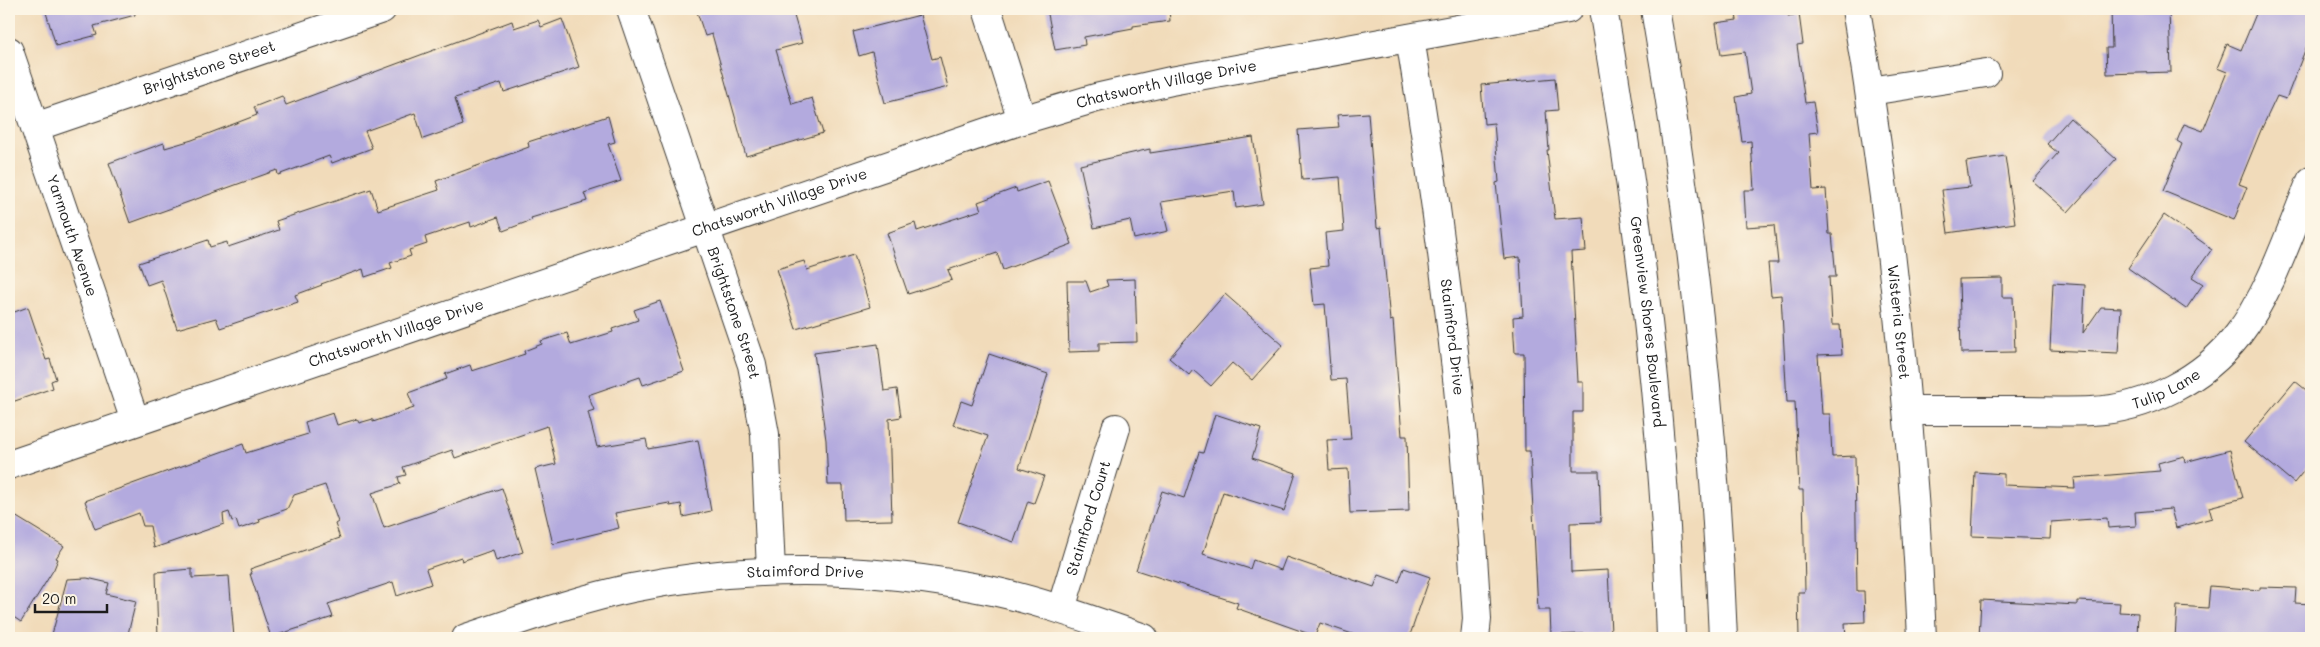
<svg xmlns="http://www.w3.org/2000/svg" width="2320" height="647" font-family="Mali,sans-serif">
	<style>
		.building { fill: #b3aade }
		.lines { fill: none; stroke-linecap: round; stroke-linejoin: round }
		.minor-casing { stroke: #3c3934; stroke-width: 30 }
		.minor { stroke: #fff; stroke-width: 28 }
		.labels { text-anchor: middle; stroke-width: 5; stroke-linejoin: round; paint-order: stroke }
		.street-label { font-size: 15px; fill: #1c1c1c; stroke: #fcf5e5 }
	</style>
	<rect width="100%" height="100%" fill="#fcf5e5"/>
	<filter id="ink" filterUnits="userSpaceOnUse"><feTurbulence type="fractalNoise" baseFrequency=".02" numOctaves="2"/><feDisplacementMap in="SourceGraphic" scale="10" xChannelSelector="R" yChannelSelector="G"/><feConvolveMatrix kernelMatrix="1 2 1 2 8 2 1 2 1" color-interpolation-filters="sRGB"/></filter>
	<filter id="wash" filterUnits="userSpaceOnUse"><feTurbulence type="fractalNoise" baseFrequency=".0096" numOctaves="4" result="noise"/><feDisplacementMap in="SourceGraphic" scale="20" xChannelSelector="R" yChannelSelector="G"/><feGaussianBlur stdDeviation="1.12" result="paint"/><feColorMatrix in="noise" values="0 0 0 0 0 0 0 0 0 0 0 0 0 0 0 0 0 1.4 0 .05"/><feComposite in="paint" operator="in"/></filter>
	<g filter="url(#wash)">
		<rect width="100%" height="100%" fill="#f1dbba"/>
		<g id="blocks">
			<!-- building -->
			<g class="building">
				<polygon points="45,9 134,9 135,15 94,26 97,35 56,46"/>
				<polygon points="696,9 792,9 802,43 776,50 792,104 812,98 823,133 746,156 712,34 705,36"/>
				<polygon points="1047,9 1169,9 1170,21 1133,26 1133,28 1084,37 1085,45 1055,50"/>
				<polygon points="1735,9 1787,9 1788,16 1799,14 1803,44 1797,45 1805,103 1813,102 1818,132 1809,133 1813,190 1826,189 1829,234 1832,234 1836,277 1829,277 1832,325 1840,325 1842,354 1818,355 1822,414 1830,414 1832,457 1855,456 1857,591 1864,591 1865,622 1845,623 1846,638 1799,638 1798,592 1805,592 1803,490 1799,490 1795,402 1787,402 1781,295 1771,296 1768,263 1778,263 1774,225 1746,227 1744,190 1754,190 1751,141 1742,142 1736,97 1751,94 1745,52 1721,55 1716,23 1737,20"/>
				<polygon points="2111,9 2169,9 2171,72 2107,74 2106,48 2112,48"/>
				<polygon points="2258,9 2311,9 2311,35 2286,99 2277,96 2261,130 2239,184 2247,187 2234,220 2163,191 2182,144 2177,141 2184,124 2203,131 2227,72 2217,68 2227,44 2241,50"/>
				<polygon points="920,15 932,59 940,57 948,87 885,103 872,52 859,56 853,32"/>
				<polygon points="562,19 579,67 504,92 501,83 455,98 463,125 423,139 415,113 365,131 372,148 332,163 329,156 278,175 277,170 130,223 109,163 164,143 165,148 192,140 257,115 254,107 282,96 286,105 512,21 514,28 538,20 541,27"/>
				<polygon points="1555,78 1558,110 1546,111 1549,150 1547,150 1555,219 1583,217 1586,251 1571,252 1578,382 1583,382 1583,412 1573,412 1573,471 1599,471 1601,522 1570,523 1571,572 1608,570 1611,633 1551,635 1550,610 1538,610 1530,451 1525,451 1524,353 1515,353 1514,338 1513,317 1523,316 1520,257 1504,259 1496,183 1499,182 1494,123 1484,124 1481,85"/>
				<polygon points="1368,113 1377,228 1381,227 1390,321 1393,320 1402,436 1407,436 1409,511 1350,513 1348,469 1329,470 1327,440 1351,439 1346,379 1331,380 1325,304 1314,305 1310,268 1328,266 1325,233 1344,231 1340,177 1302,180 1298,130 1339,127 1337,115"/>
				<polygon points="608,116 615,142 608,144 621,181 584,193 587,201 531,218 532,220 503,231 498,217 471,227 470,222 425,237 427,244 409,250 411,256 390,263 392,268 365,277 363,269 321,284 322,285 295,295 298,302 220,328 216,318 177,329 161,280 147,285 139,263 208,240 210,247 227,242 228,247 279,230 276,221 371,189 378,210 439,190 436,181 529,147 528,142"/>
				<polygon points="2070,118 2116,159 2068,212 2033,181 2058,153 2047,144"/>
				<polygon points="1253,137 1263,204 1236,208 1234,191 1161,202 1168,231 1134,239 1130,220 1094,228 1080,165 1150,149 1150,153"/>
				<polygon points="2005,156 2015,223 1948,233 1942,190 1970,187 1966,162"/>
				<polygon points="1048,181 1072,244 1003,270 997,253 948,270 952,280 908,294 887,233 915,223 917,231 981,210 978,202 1016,188 1017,192"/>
				<polygon points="2164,215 2212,249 2192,277 2203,284 2186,309 2128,268"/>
				<polygon points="854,255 870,307 796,329 777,269 804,261 807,270"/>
				<polygon points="2002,278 2002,297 2013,297 2015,352 1961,353 1959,279"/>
				<polygon points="1135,279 1137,342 1099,343 1099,351 1069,352 1067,281 1086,281 1090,292 1108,286 1106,280"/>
				<polygon points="2053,283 2085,285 2083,333 2101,307 2121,308 2118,353 2050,350"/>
				<polygon points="1225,294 1283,345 1252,380 1232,363 1211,386 1193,370 1189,375 1169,358"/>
				<polygon points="660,301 684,371 643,385 640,377 588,395 594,410 588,412 597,447 646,439 648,449 698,440 711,511 683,517 681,504 670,506 669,503 615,513 619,528 553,544 535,469 556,464 547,426 455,458 452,450 403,467 406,475 398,477 400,484 372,493 384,528 502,488 523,552 496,561 493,550 462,561 461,557 426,569 431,584 397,596 393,582 328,604 333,617 271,637 250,574 252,574 250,569 340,538 335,524 338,522 325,485 294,495 287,509 259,519 260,522 239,529 236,520 232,521 229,512 223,514 224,524 154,548 150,526 143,526 139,513 95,529 85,501 243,444 246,453 308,434 305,422 333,413 337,425 357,419 359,423 373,419 373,422 414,408 408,393 447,379 445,374 470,365 472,371 525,354 524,351 542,344 541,341 567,333 571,345 613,332 612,329 638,320 634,310"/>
				<polygon points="28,307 46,360 50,359 56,379 51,381 53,388 9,403 9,314"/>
				<polygon points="878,344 884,391 897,389 901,417 889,419 892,520 844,521 843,485 828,485 826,440 814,353"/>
				<polygon points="989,354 1048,374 1019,468 1044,476 1034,503 1028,501 1014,542 958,522 988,436 953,425 961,401 972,405"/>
				<polygon points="2295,381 2311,394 2311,462 2294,483 2244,442"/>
				<polygon points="1215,414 1261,429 1252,458 1296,473 1284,511 1223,492 1203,554 1250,569 1253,560 1281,570 1286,557 1374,587 1379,575 1399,582 1404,568 1430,577 1409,638 1364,638 1320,623 1315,636 1236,608 1238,603 1136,570 1162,491 1184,498 1199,452 1203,453"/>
				<polygon points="2230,450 2243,498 2209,507 2212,518 2176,528 2171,509 2135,512 2136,526 2108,528 2107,518 2051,522 2050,539 1972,536 1975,472 2004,474 2004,485 2075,488 2074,478 2160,471 2158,463 2184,456 2185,462"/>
				<polygon points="15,516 64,546 56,558 58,559 54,569 21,622 9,614 9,526"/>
				<polygon points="192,569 192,578 229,576 234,638 158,638 156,572"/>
				<polygon points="87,578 109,583 106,594 136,601 127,638 51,638 67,579"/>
				<polygon points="2210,586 2260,590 2260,587 2296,588 2295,603 2311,604 2311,638 2175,638 2177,606 2208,608"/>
				<polygon points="1981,600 2077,605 2077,601 2120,603 2119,612 2138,613 2137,638 1979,638"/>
			</g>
		</g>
	</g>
	<g filter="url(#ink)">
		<use href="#blocks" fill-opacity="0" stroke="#3c3934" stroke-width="1"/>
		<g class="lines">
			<!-- minor casing -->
			<g class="minor-casing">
				<g id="minor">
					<path id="s1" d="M631,9L752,365L765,434L771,571"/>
					<polyline points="987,9 1022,120"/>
					<path id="s2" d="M1603,9C1639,217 1665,427 1671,638"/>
					<path d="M1655,9C1691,217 1715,427 1723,638"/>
					<path id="s3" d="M1856,9C1891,217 1913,427 1922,638"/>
					<path id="s4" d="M1410,38C1442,231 1466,424 1477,619L1475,638"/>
					<path id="s5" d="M9,51L135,421"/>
					<polyline points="1870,91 1986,73"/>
					<path id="s6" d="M35,127L382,9"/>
					<path id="s7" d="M1908,411C1946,411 1984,411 2022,411C2045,411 2068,412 2091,411C2146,409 2204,379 2238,335C2271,292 2290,231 2311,181"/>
					<path id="s8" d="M9,465L1022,120L1096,98L1171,81L1568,9"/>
					<path id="s9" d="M1061,609L1116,428"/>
					<path id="s10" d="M466,638C521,620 575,600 632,588C751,564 874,566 993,591C1044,602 1094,621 1144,638"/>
				</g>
			</g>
			<!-- minor -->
			<use href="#minor" class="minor"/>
		</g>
	</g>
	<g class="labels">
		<!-- street labels -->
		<g class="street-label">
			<text dy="5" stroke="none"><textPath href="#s6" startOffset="184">Brightstone Street</textPath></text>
			<text dy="5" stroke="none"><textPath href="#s8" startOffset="1219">Chatsworth Village Drive</textPath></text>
			<text dy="5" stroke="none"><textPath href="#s8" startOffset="814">Chatsworth Village Drive</textPath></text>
			<text dy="5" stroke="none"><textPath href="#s5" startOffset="195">Yarmouth Avenue</textPath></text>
			<text dy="5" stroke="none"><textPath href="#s1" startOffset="321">Brightstone Street</textPath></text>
			<text dy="5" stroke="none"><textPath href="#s2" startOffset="316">Greenview Shores Boulevard</textPath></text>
			<text dy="5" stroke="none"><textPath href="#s3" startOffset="316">Wisteria Street</textPath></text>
			<text dy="5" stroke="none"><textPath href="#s8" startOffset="409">Chatsworth Village Drive</textPath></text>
			<text dy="5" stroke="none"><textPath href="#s4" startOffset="302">Staimford Drive</textPath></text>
			<text dy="5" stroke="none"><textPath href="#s7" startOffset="262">Tulip Lane</textPath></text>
			<text dy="5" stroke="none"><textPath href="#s9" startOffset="95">Staimford Court</textPath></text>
			<text dy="5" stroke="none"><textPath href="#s10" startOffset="348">Staimford Drive</textPath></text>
		</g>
	</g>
	<!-- margin -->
	<rect width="2320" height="647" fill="none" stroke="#fcf5e5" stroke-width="30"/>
	<!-- scale -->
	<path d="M35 604v8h72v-8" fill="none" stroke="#1c1c1c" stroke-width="2.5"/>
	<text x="42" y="604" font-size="15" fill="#1c1c1c" stroke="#fcf5e5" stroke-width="4" paint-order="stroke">20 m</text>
</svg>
